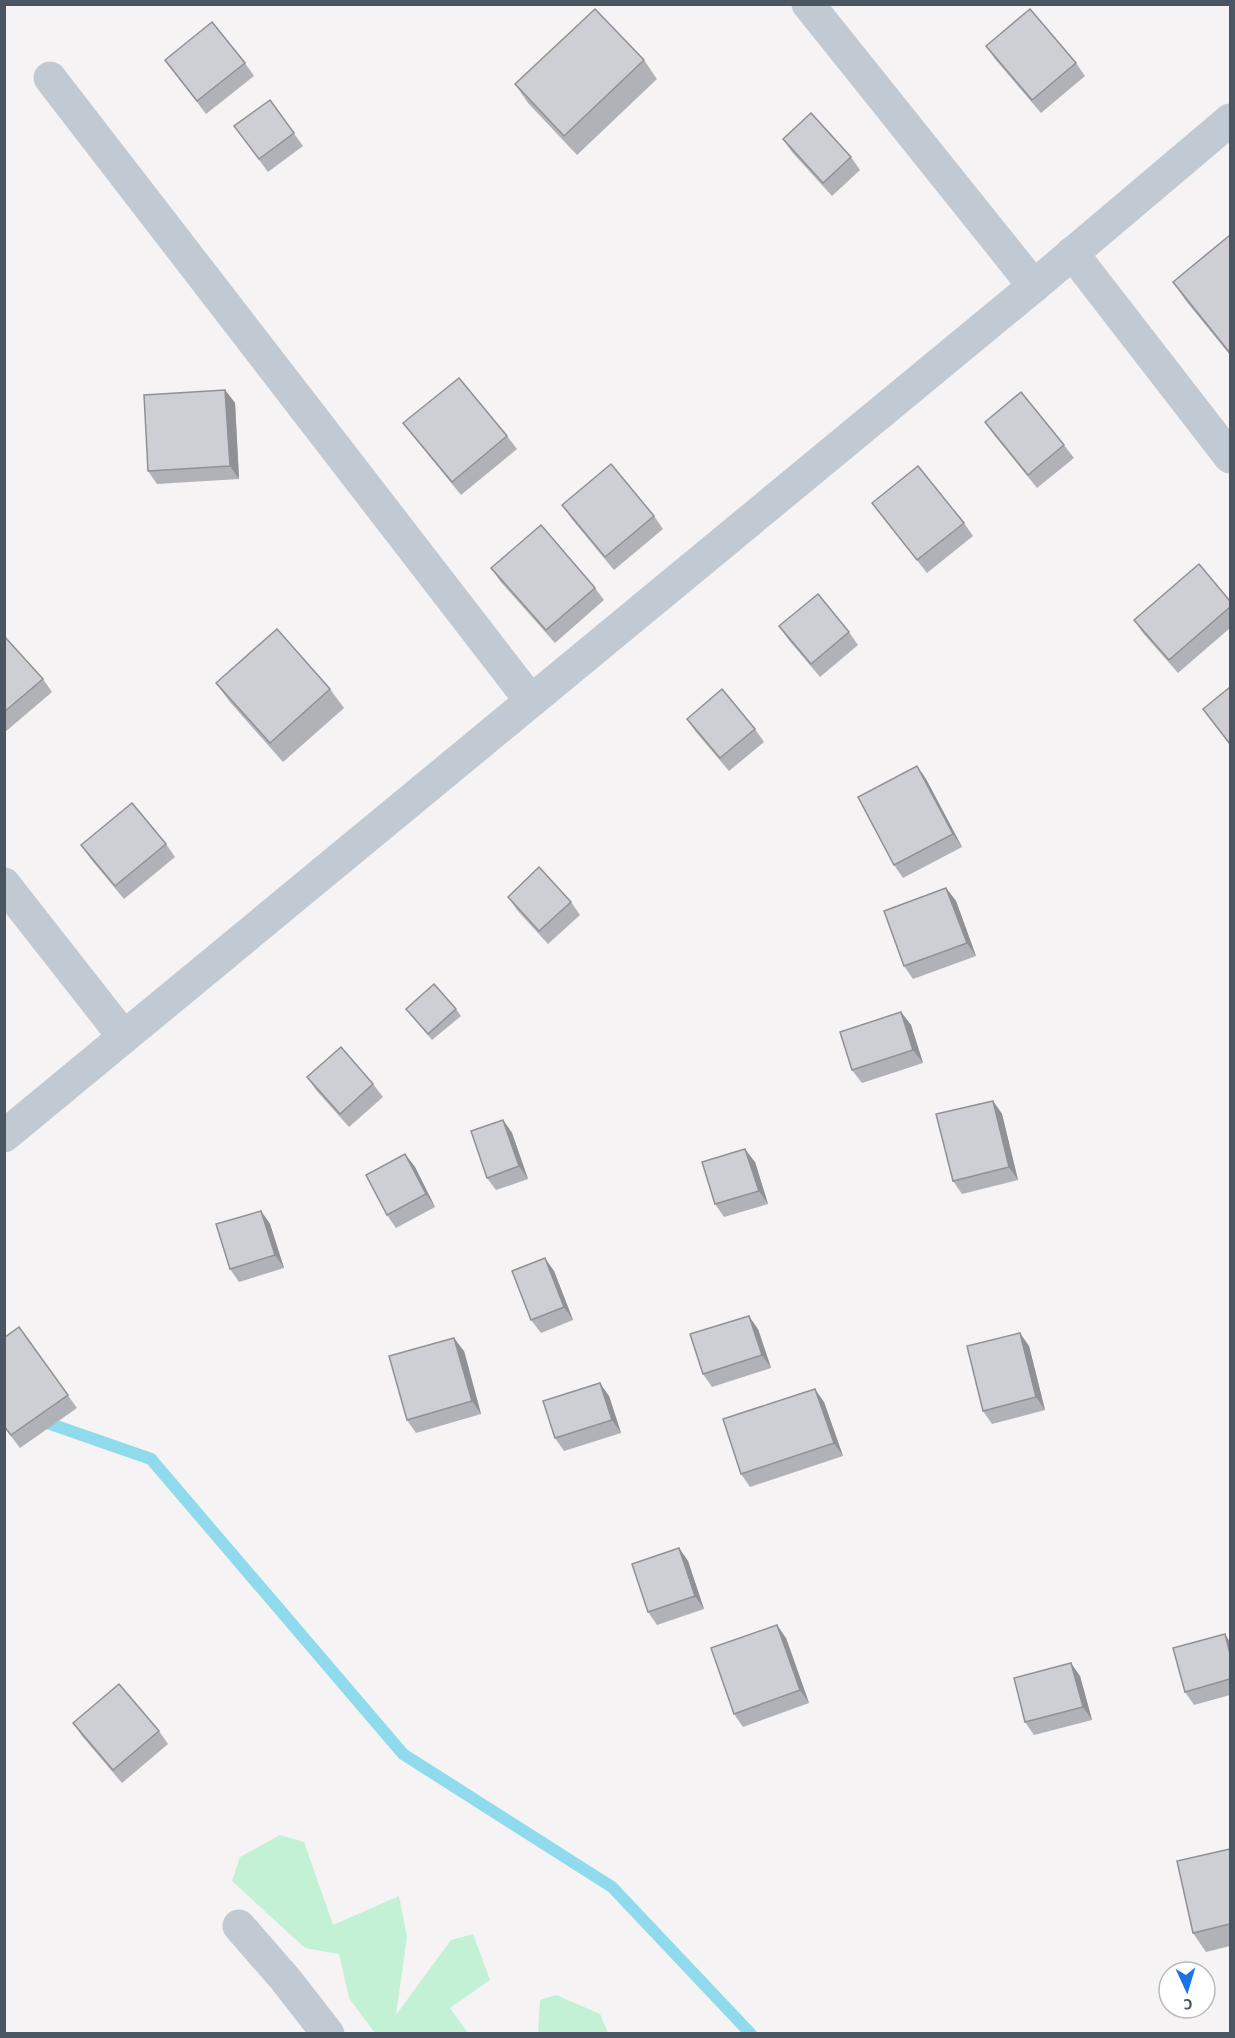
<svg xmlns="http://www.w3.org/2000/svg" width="1235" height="2038" font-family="'Alegreya Sans',sans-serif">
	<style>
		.green { fill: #c3f1d5 }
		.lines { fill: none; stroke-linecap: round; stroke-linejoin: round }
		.stream { stroke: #90daee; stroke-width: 12 }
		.minor { stroke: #c1cad2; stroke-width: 33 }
		.wall { fill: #b0b2b7 }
		.shaded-wall { fill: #909195 }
		.building { fill: #cdcfd5; stroke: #909195; stroke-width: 1.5 }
	</style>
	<rect width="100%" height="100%" fill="#f5f3f3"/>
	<!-- green -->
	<g class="green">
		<polygon points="280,1835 304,1842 333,1925 399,1896 407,1937 396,2015 451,1940 473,1934 490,1980 450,2008 468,2033 375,2033 349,1998 339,1954 305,1948 232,1881 240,1857"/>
		<polygon points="556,1995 600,2014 608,2033 538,2033 540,2000"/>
	</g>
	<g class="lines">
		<!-- stream -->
		<polyline class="stream" points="39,1420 151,1459 403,1754 612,1887 751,2034"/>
		<!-- minor -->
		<g class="minor">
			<polyline points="808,4 1034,286"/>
			<polyline points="50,78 531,701"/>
			<polyline points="1072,253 1230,457"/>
			<polyline points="4,884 124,1037"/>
			<polyline points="4,1136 1034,286 1230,120"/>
			<polyline points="239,1926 286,1980 328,2034"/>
		</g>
	</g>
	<!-- wall -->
	<g class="wall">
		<polygon points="986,46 1076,63 1085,76 1041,113 995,59"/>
		<polygon points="165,60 245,63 254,76 206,114"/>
		<polygon points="644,60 657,79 577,155 528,103 515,84"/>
		<polygon points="270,100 303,146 268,172 234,126"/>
		<polygon points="783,139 851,157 860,170 832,196 792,152"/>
		<polygon points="1230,235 1230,355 1186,301 1173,282"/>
		<polygon points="225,390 235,403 239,479 157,484 148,471"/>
		<polygon points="985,422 1064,445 1074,458 1037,488 994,435"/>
		<polygon points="403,423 507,436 517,449 461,495 413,436"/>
		<polygon points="872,503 964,523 973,536 927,573"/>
		<polygon points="562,505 654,516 663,529 614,570 571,518"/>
		<polygon points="491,568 595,588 604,600 555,643 500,581"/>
		<polygon points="1230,601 1230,628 1178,673 1143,633 1134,620"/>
		<polygon points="779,626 849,632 858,645 820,677 788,639"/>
		<polygon points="4,636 43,679 52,692 4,733"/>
		<polygon points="216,683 330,689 344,708 283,762 230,702"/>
		<polygon points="1230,687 1230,745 1203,709"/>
		<polygon points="687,719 755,729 764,742 729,771 696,732"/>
		<polygon points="917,766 926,779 962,847 903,878 894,865"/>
		<polygon points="166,844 175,857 124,899 90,858 81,845"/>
		<polygon points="946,888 956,901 976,956 913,979 904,966"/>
		<polygon points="508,897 571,902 580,915 548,944 517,910"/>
		<polygon points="406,1009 456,1009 461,1016 432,1040"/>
		<polygon points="901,1012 911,1025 923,1063 862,1083 852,1070"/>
		<polygon points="307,1077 373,1084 383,1097 349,1127 316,1090"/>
		<polygon points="993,1101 1002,1114 1018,1180 962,1194 953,1181"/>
		<polygon points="503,1120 512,1133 528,1179 496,1190 487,1178"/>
		<polygon points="405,1154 415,1167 435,1207 396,1228 387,1215"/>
		<polygon points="755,1162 768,1204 724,1217 715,1204"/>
		<polygon points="261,1211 270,1224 284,1268 239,1282 230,1269"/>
		<polygon points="554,1271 573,1320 541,1333 531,1320"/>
		<polygon points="19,1327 77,1408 20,1448 4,1427"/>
		<polygon points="758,1329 771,1368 712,1387 703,1374"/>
		<polygon points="1029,1346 1045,1410 992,1424 983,1411"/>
		<polygon points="464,1351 481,1414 416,1433 407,1420"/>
		<polygon points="609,1396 621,1433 564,1451 555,1438"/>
		<polygon points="824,1402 843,1456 750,1487 741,1474"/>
		<polygon points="679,1548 688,1561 704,1609 657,1625 648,1612"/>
		<polygon points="786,1638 809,1703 743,1727 734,1714"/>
		<polygon points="1230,1642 1230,1695 1194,1705 1185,1692"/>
		<polygon points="1080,1676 1092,1720 1034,1735 1025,1722"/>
		<polygon points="73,1723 159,1731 168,1744 122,1783 82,1736"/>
		<polygon points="1230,1849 1230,1946 1206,1952 1193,1933"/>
	</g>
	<!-- shaded-wall -->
	<g class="shaded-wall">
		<polygon points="225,390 235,403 239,479 230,466"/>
		<polygon points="917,766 926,779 962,847 953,834"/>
		<polygon points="946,888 956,901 976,956 967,943"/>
		<polygon points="901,1012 911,1025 923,1063 913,1050"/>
		<polygon points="993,1101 1002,1114 1018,1180 1009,1167"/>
		<polygon points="503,1120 512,1133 528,1179 519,1166"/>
		<polygon points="745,1149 755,1162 768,1204 759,1191"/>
		<polygon points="405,1154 415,1167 435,1207 426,1194"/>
		<polygon points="261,1211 270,1224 284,1268 275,1255"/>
		<polygon points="545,1258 554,1271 573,1320 564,1307"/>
		<polygon points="749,1316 758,1329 771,1368 762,1355"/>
		<polygon points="1020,1333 1029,1346 1045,1410 1036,1397"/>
		<polygon points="454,1338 464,1351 481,1414 472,1401"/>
		<polygon points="600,1383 609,1396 621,1433 612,1420"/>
		<polygon points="815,1389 824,1402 843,1456 834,1443"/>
		<polygon points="679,1548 688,1561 704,1609 695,1596"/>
		<polygon points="777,1625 786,1638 809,1703 800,1690"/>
		<polygon points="1225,1634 1230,1642 1230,1654"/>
		<polygon points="1071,1663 1080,1676 1092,1720 1083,1707"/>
	</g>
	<!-- building -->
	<g class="building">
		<polygon points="595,9 644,60 564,136 515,84"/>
		<polygon points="1030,9 1076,63 1032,100 986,46"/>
		<polygon points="212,22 245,63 197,101 165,60"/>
		<polygon points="270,100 294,133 259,159 234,126"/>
		<polygon points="811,113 851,157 823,183 783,139"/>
		<polygon points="1230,235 1230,353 1173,282"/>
		<polygon points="459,378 507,436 452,482 403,423"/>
		<polygon points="225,390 230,466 148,471 144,395"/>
		<polygon points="1021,392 1064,445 1028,475 985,422"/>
		<polygon points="611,464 654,516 605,557 562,505"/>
		<polygon points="918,466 964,523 917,560 872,503"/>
		<polygon points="541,525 595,588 546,630 491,568"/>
		<polygon points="1199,564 1230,601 1230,607 1169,660 1134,620"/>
		<polygon points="818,594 849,632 811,664 779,626"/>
		<polygon points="277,629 330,689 270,743 216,683"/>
		<polygon points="4,636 43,679 4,712"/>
		<polygon points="1230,687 1230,744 1203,709"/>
		<polygon points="722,689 755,729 720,758 687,719"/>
		<polygon points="917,766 953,834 894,865 858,797"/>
		<polygon points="132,803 166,844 115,886 81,845"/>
		<polygon points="539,867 571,902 539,931 508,897"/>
		<polygon points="946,888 967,943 904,966 884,911"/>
		<polygon points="434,984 456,1009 428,1034 406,1009"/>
		<polygon points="901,1012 913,1050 852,1070 840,1032"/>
		<polygon points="341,1047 373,1084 340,1114 307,1077"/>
		<polygon points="993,1101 1009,1167 953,1181 936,1114"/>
		<polygon points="503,1120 519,1166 487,1178 471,1131"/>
		<polygon points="745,1149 759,1191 715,1204 702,1162"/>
		<polygon points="405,1154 426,1194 387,1215 366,1175"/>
		<polygon points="261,1211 275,1255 230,1269 216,1224"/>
		<polygon points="545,1258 564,1307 531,1320 512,1271"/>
		<polygon points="749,1316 762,1355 703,1374 690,1334"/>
		<polygon points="19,1327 68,1395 11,1435 4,1426 4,1338"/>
		<polygon points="1020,1333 1036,1397 983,1411 967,1346"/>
		<polygon points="454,1338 472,1401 407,1420 389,1356"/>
		<polygon points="600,1383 612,1420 555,1438 543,1401"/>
		<polygon points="815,1389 834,1443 741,1474 723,1419"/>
		<polygon points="679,1548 695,1596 648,1612 632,1564"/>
		<polygon points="777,1625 800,1690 734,1714 711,1648"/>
		<polygon points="1225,1634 1230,1654 1230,1679 1185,1692 1173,1648"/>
		<polygon points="1071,1663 1083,1707 1025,1722 1014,1678"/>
		<polygon points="119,1684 159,1731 113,1770 73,1723"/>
		<polygon points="1230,1849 1230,1924 1193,1933 1177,1861"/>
	</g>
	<!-- border -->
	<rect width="1235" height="2038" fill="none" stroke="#4a5661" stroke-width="12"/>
	<!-- north arrow -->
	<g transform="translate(1187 1990) rotate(176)"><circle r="28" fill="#ffffff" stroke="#b7bbc0" stroke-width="1.5"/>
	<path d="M0-4.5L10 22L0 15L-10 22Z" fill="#1a73e8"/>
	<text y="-9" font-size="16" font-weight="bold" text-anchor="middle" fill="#4a5661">С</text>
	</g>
</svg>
